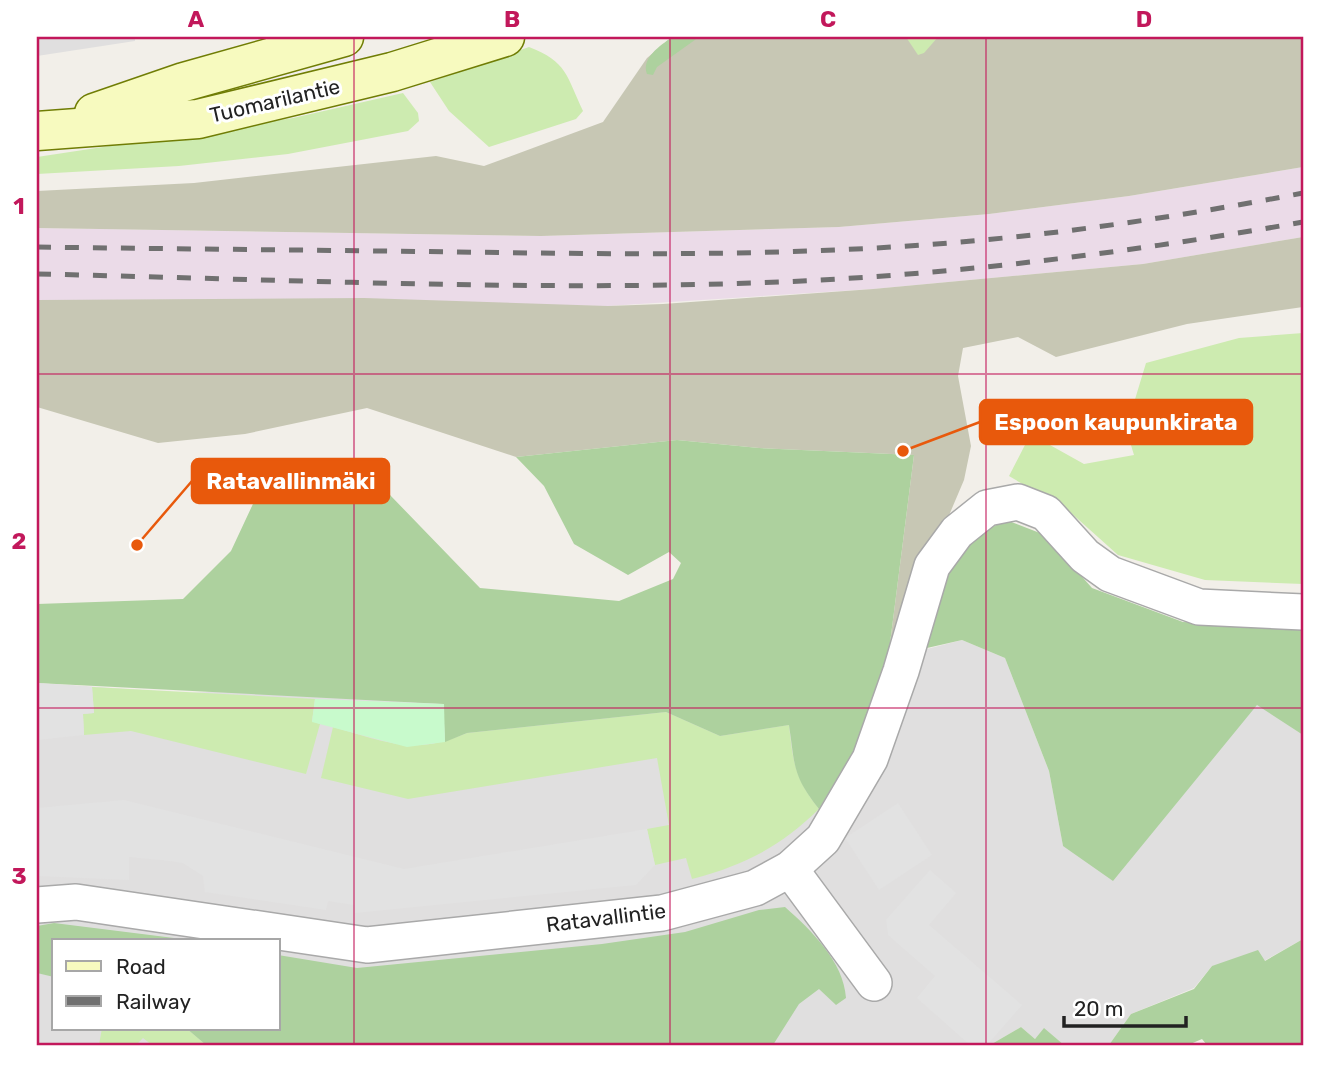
<svg xmlns="http://www.w3.org/2000/svg" width="1340" height="1082" font-family="Rubik,sans-serif">
	<style>
		.residential { fill: #e0dfdf; fill-rule: evenodd }
		.industrial { fill: #ebdbe8 }
		.construction { fill: #c7c7b4 }
		.grass { fill: #cdebb0 }
		.forest { fill: #add19e }
		.park { fill: #c8facc }
		.parking { fill: #e2e2e2 }
		.lines { fill: none; stroke-linecap: round; stroke-linejoin: round }
		.minor-casing { stroke: #a9a9a9; stroke-width: 38 }
		.secondary-casing { stroke: #707d05; stroke-width: 41 }
		.minor { stroke: #fff; stroke-width: 35 }
		.secondary { stroke: #f7fabf; stroke-width: 38 }
		.rail { stroke: #707070; stroke-width: 5; stroke-dasharray: 14 14; stroke-linecap: butt }
		.grid { fill: none; stroke: #c2185b; stroke-width: 2; stroke-opacity: 0.55 }
		.labels { text-anchor: middle; stroke-width: 6; stroke-linejoin: round; paint-order: stroke }
		.street-label { font-size: 21px; fill: #222; stroke: #fff }
		.leader { fill: none; stroke: #e8590c; stroke-width: 2.5 }
		.callout-dot { fill: #e8590c; stroke: #fff; stroke-width: 2.5 }
		.callout { fill: #e8590c; stroke: #e8590c; stroke-width: 2.5 }
		.callout-label { font-size: 23px; text-anchor: middle; font-weight: bold; fill: #fff }
		.neatline { fill: none; stroke: #c2185b; stroke-width: 2.5 }
		.grid-label { font-size: 23px; text-anchor: middle; font-weight: bold; fill: #c2185b }
	</style>
	<rect width="100%" height="100%" fill="#f2efe9"/>
	<!-- residential -->
	<g class="residential">
		<polygon points="37,37 135,37 135,41 37,56"/>
		<path d="M962,640L1005,658L1049,771L1063,846L1258,704L1303,735V939L1264,961L1212,966L1194,988L1131,1014L1109,1045H1064L1044,1029L1035,1039L1021,1027L990,1045H37V683L187,693L888,659ZM54,940H278V1028H54Z"/>
	</g>
	<!-- industrial -->
	<polygon class="industrial" points="1303,167 1303,237 1143,264 873,289 608,306 37,300 37,228 541,236 839,227 989,214 1129,196"/>
	<!-- construction -->
	<g class="construction">
		<polygon points="672,37 1303,37 1303,167 1129,196 989,214 839,227 541,236 37,228 37,191 194,183 436,156 484,166 603,122 647,58"/>
		<polygon points="1303,237 1303,307 1187,324 1056,357 1018,337 963,348 958,376 971,446 964,480 888,659 914,455 759,448 677,440 516,457 367,408 245,434 158,443 37,407 37,300 364,298 608,306 663,304 873,289 1143,264"/>
	</g>
	<!-- grass -->
	<g class="grass">
		<polygon points="906,37 938,37 924,53 918,55"/>
		<path d="M529,47C567,61 567,77 583,111L576,119L489,147L449,111L430,82Z"/>
		<polygon points="403,93 418,113 419,121 408,131 288,154 179,166 37,174 37,157 293,118"/>
		<polygon points="1303,333 1303,584 1205,580 1118,555 1070,512 1009,476 1027,441 1041,440 1084,464 1134,455 1126,429 1146,363 1239,338"/>
		<polygon points="92,687 315,699 312,721 320,724 306,774 131,731 84,735 83,714 94,713"/>
		<path d="M666,712L720,736L789,725C793,762 795,779 819,809C780,847 745,865 692,879L686,858L655,865L647,829L669,825L657,758L408,799L321,778L333,727C386,742 414,756 467,733Z"/>
		<polygon points="102,1028 186,1028 206,1045 152,1045 143,1038 136,1045 99,1045"/>
	</g>
	<!-- forest -->
	<g class="forest">
		<path d="M672,37H699L657,67L653,75L647,74C641,58 660,46 672,37Z"/>
		<path d="M677,440L759,448L914,455L888,659L856,747L819,809C792,775 795,765 789,725L720,736L666,712L467,733L445,742L443,704L37,683V604L183,599L231,551L266,476L316,462L390,495L480,588L619,601L673,579L681,563L669,552L628,575L574,544L544,486L516,457Z"/>
		<polygon points="1006,520 1045,535 1092,588 1183,622 1303,626 1303,735 1257,705 1113,881 1063,846 1049,771 1005,658 962,640 927,648 942,585 968,540"/>
		<path d="M785,907C811,930 844,962 846,998L836,1005L819,989L799,1004L773,1045H206L186,1028H278V955L357,968L602,944L685,932L759,910Z"/>
		<polygon points="54,923 190,940 54,940 54,977 37,973 37,926"/>
		<polygon points="1303,939 1303,1045 1207,1045 1202,1039 1188,1045 1109,1045 1131,1014 1194,989 1212,966 1258,950 1265,961"/>
		<polygon points="1021,1027 1035,1039 1044,1028 1064,1045 990,1045"/>
	</g>
	<!-- park -->
	<polygon class="park" points="315,699 444,704 445,742 407,747 312,722"/>
	<!-- parking -->
	<g class="parking">
		<polygon points="37,683 92,687 94,713 83,714 84,735 37,740"/>
		<polygon points="124,800 404,869 647,829 655,865 636,885 355,913 354,905 328,901 326,910 205,892 203,876 183,863 170,861 129,857 129,880 37,876 37,808"/>
		<polygon points="898,803 932,855 879,890 845,838"/>
		<polygon points="930,870 956,893 929,925 1022,1005 987,1045 970,1045 917,998 935,976 888,935 886,920"/>
	</g>
	<g class="lines">
		<!-- minor casing -->
		<g class="minor-casing">
			<g id="minor">
				<polyline points="790,869 874,983"/>
				<polyline points="37,905 76,902 367,945 662,913 755,888 790,869 823,839 870,759 901,671 932,566 957,532 987,508 1018,502 1046,513 1085,556 1110,574 1199,607 1303,612"/>
			</g>
		</g>
		<!-- secondary casing -->
		<g class="secondary-casing">
			<g id="secondary">
				<polyline points="94,113 184,82 344,37"/>
				<polyline points="37,131 198,119 392,72 505,37"/>
			</g>
		</g>
		<!-- minor -->
		<use href="#minor" class="minor"/>
		<!-- secondary -->
		<use href="#secondary" class="secondary"/>
		<!-- rail -->
		<g class="rail">
			<path d="M37,247C177,249 318,250 458,252C603,254 747,256 892,247C1030,239 1167,219 1303,193"/>
			<path d="M37,274C275,279 514,291 752,283C937,277 1121,254 1303,222"/>
		</g>
	</g>
	<!-- grid -->
	<path class="grid" d="M354,37V1045M670,37V1045M986,37V1045M37,374H1303M37,708H1303"/>
	<g class="labels">
		<!-- street labels -->
		<g class="street-label">
			<text transform="translate(275 101) rotate(-13)" y="7">Tuomarilantie</text>
			<text transform="translate(606 918) rotate(-7)" y="7">Ratavallintie</text>
		</g>
	</g>
	<!-- callouts -->
	<path class="leader" d="M903 451L980 422M137 545L192 481"/>
	<g class="callout-dot">
		<circle cx="903" cy="451" r="7"/>
		<circle cx="137" cy="545" r="7"/>
	</g>
	<g class="callout">
		<rect x="980" y="400" width="272" height="44" rx="7"/>
		<rect x="192" y="459" width="197" height="44" rx="7"/>
	</g>
	<g class="callout-label">
		<text x="1116" y="430">Espoon kaupunkirata</text>
		<text x="291" y="489">Ratavallinmäki</text>
	</g>
	<!-- border -->
	<rect width="1340" height="1082" fill="none" stroke="#ffffff" stroke-width="77"/>
	<!-- legend -->
	<rect x="52" y="939" width="228" height="91" fill="#ffffff" stroke="#a7a7a7" stroke-width="2"/>
	<rect x="66" y="961" width="35" height="10" fill="#f7fabf" stroke="#a7a7a7" stroke-width="2"/>
	<text x="116" y="974" font-size="21" fill="#222222">Road</text>
	<rect x="66" y="996" width="35" height="10" fill="#707070" stroke="#a7a7a7" stroke-width="2"/>
	<text x="116" y="1009" font-size="21" fill="#222222">Railway</text>
	<!-- scale -->
	<path d="M1064 1016v10h122v-10" fill="none" stroke="#222222" stroke-width="3.5"/>
	<text x="1074" y="1016" font-size="21" fill="#222222" stroke="#ffffff" stroke-width="5" paint-order="stroke">20 m</text>
	<rect x="38" y="38" width="1264" height="1006" class="neatline"/>
	<g class="grid-label">
		<text x="196" y="27">A</text>
		<text x="512" y="27">B</text>
		<text x="828" y="27">C</text>
		<text x="1144" y="27">D</text>
		<text x="19" y="214">1</text>
		<text x="19" y="549">2</text>
		<text x="19" y="884">3</text>
	</g>
</svg>
